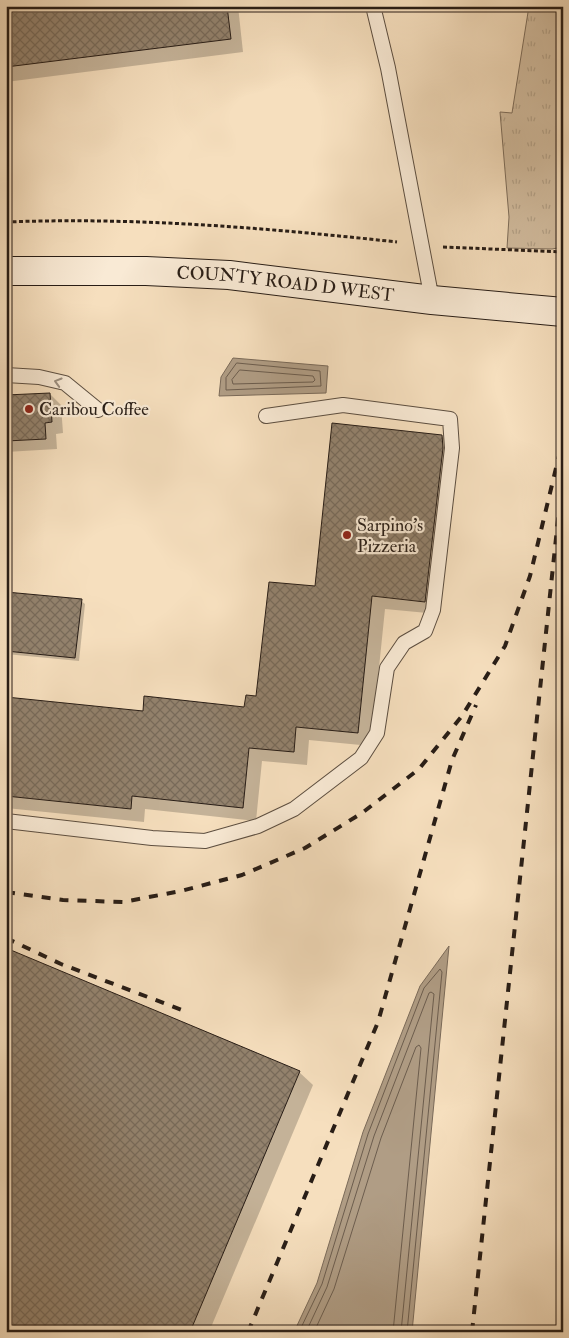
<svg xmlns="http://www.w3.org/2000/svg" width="569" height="1338" font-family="'IM FELL Double Pica',serif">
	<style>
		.grass { fill: url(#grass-tufts); stroke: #7e6e5c }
		.water { fill: #b09d85; stroke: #7a6a59 }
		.shadow { fill: #0003 }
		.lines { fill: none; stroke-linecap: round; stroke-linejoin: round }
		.shore { stroke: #6c5d4e; stroke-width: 1 }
		.building { fill: url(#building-cross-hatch); stroke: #281d16 }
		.service-casing { stroke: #5c4e40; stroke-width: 16 }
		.secondary-casing { stroke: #281d16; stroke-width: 30 }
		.path { stroke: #281d16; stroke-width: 3; stroke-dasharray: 4 2.5; stroke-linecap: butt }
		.service { stroke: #f9ead5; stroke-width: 14 }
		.secondary { stroke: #f9ead5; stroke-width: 28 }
		.rail { stroke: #281d16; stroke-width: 4; stroke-dasharray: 9 9; stroke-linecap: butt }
		.oneway { stroke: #9b8e7f }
		.poi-dot { fill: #8f2418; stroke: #f9ead5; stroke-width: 2 }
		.labels { text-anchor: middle; stroke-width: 4.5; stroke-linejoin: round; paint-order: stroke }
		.street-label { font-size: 18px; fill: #281d16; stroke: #f9ead5 }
		.poi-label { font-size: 18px; fill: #281d16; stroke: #f9ead5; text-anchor: start }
	</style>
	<defs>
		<pattern id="grass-tufts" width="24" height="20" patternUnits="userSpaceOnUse" patternTransform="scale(1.25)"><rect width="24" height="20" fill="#d3bea1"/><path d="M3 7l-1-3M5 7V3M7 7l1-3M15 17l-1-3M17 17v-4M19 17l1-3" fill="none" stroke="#b5a38a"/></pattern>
		<pattern id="building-cross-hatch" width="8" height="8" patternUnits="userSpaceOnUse" patternTransform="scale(1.25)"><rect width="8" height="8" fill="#93826d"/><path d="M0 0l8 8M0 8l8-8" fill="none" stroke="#786a59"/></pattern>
	</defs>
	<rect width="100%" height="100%" fill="#f6dfbe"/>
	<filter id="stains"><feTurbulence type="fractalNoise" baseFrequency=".004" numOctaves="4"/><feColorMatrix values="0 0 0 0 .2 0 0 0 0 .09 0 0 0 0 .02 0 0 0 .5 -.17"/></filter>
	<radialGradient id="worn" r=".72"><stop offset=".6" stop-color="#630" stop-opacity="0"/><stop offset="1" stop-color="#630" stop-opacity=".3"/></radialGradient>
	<!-- grass -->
	<polygon class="grass" points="529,6 563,6 563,247 552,249 507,248 509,217 500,112 512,113"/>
	<!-- water -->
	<g class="water">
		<polygon points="233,358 328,366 326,393 219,396 221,377"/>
		<polygon points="449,946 412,1332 294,1332 317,1283 363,1132 420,986"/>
	</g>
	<!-- shadow -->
	<g class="shadow">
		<polygon points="6,6 238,6 243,52 6,82"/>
		<polygon points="50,394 61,405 63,433 56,434 57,449 6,452 6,396"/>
		<polygon points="442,436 455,450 438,614 385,609 371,746 309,740 307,765 262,761 256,821 145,809 144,822 6,808 6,698 144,712 246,708 258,697 316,588"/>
		<polygon points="6,593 81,601 85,604 79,661 6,654"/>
		<polygon points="299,1072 313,1085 209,1332 6,1332"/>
	</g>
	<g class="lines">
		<!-- shore -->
		<g class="shore">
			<polygon points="237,363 320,371 321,386 226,390 226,378"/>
			<polygon points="240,370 313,376 315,380 313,382 233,384 232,380"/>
			<polyline points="299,1332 322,1284 368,1134 424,988 440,969 442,972 407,1332"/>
			<polyline points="306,1332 327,1287 374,1136 429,993 431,992 434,994 401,1332"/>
			<polyline points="314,1332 334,1289 381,1138 416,1047 419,1045 421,1048 393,1332"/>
		</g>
	</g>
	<!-- building -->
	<g class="building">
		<polygon points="6,6 227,6 231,39 6,67"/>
		<polygon points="50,393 52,422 45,423 46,439 6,441 6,395"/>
		<polygon points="332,423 442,435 443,448 425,602 372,596 358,733 296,727 294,752 249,748 243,808 132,796 131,809 6,796 6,697 143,711 144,696 244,707 246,695 256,696 269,582 315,586"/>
		<polygon points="6,592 82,599 75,658 6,651"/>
		<polygon points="6,948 300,1071 190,1332 6,1332"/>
	</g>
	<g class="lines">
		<!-- service casing -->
		<g class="service-casing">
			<g id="service">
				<polyline points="373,6 388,68 432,300"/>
				<polyline points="6,375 39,377 65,383 98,410"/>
				<polyline points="6,821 152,838 205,841 258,826 294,809 361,758 377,733 387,668 404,643 425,631 433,610 452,448 450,419 343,405 266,416"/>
			</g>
		</g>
		<!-- secondary casing -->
		<g class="secondary-casing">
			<g id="secondary">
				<path id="s1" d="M6,271H146L229,275L432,300L563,312"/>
			</g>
		</g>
		<!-- path -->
		<g class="path">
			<path d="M6,222C137,217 268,228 397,242"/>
			<polyline points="443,247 563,252"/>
		</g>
		<!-- service -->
		<use href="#service" class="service"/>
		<!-- secondary -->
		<use href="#secondary" class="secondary"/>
		<!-- rail -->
		<g class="rail">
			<polyline points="6,892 63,900 123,902 181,891 242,875 305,848 362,813 419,769 462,716 505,646 530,576 563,439"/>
			<polyline points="6,938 61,964 182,1010"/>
			<polyline points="248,1332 378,1022 452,760 476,705"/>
			<polyline points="472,1332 563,472"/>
		</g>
	</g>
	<!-- one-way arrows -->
	<defs><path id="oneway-chevron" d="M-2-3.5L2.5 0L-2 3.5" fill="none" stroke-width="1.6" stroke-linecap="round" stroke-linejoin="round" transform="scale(1.25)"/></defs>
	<use class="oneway" href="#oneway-chevron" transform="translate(58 382) rotate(-164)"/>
	<!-- markers -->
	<g class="poi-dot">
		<circle cx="29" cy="409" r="5"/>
		<circle cx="347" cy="535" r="5"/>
	</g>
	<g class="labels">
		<!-- street labels -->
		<g class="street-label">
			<text dy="6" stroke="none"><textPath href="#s1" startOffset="280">COUNTY ROAD D WEST</textPath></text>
		</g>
		<!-- poi labels -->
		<g class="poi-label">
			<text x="39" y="415">Caribou Coffee</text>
			<text x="357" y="531">Sarpino's<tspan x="357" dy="21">Pizzeria</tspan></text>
		</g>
	</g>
	<!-- margin -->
	<rect width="569" height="1338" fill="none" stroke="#f6dfbe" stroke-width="25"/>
	<rect x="8" y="8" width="554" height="1323" fill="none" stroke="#281d16" stroke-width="2.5"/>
	<rect x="12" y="12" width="544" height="1313" fill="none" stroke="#281d16"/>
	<rect width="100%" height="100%" filter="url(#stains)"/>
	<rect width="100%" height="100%" fill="url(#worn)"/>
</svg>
